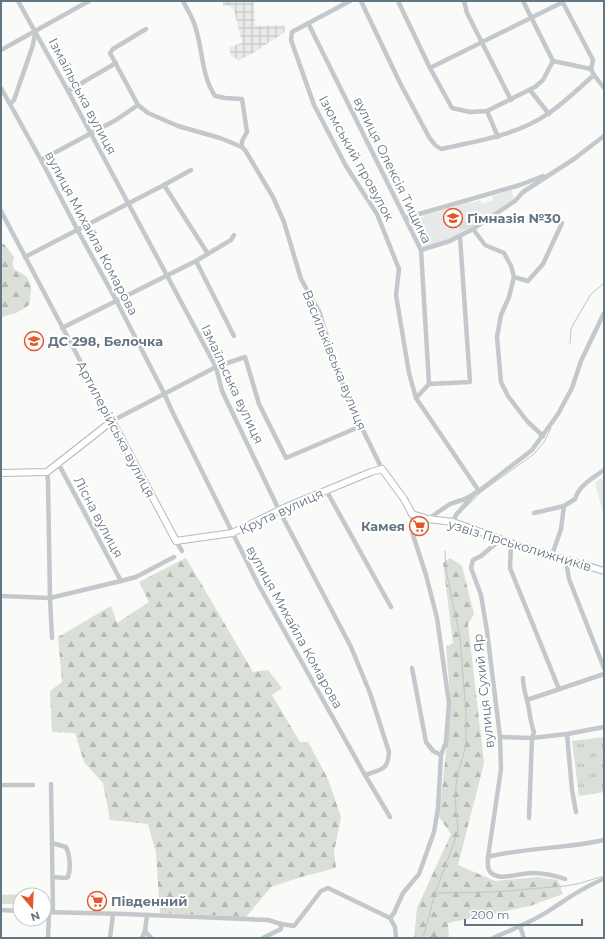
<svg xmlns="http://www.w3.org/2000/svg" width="605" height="939" font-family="Montserrat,sans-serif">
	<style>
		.built { fill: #e8e9e9 }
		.industrial { fill: url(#industrial-grid) }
		.grass { fill: url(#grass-tufts) }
		.forest { fill: url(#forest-firs) }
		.pitch { fill: #dadfd7 }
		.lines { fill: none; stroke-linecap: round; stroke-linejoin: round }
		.stream { stroke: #bbc7cb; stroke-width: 1 }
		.secondary-casing { stroke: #b3babf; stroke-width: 8 }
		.street { stroke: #c3c8cc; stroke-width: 4.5 }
		.secondary { stroke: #fff; stroke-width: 6 }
		.labels { text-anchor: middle; stroke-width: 4; stroke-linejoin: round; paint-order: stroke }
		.street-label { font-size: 13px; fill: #657683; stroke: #fff }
		.poi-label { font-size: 13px; font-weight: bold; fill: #657683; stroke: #fff; text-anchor: start }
	</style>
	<defs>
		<pattern id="industrial-grid" width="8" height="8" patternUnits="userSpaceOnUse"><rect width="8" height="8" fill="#e8e9e9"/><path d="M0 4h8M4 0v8" fill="none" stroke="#c0c1c2"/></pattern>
		<pattern id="grass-tufts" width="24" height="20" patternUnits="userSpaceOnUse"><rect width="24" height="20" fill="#dadfd7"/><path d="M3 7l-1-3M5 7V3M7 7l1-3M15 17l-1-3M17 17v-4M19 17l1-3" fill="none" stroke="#b4b9b4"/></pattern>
		<pattern id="forest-firs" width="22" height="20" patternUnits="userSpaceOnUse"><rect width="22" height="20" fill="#dadfd7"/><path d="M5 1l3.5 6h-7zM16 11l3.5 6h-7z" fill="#b4b9b4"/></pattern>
	</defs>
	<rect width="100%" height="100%" fill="#fafaf8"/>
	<!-- built -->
	<g class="built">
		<polygon points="512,190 514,200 457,237 423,247 413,226 421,222 420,218 424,217 424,215 470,202 471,203 480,200 482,204 493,200 492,196"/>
		<polygon points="604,476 604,517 595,483"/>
	</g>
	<!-- industrial -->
	<polygon class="industrial" points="223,1 254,1 255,26 284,25 285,32 250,55 239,60 231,56 229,47 242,43 234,10 228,5 223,6"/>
	<!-- grass -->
	<polygon class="grass" points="604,737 604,792 579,796 572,741"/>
	<!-- forest -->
	<g class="forest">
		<path d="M1,244H4L14,257C8,275 23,268 29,281C34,290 29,295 30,303C25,311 10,315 1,317Z"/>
		<polygon points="186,558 253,672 268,670 282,688 272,695 300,742 308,742 328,779 341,817 334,852 336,868 301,877 271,887 246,917 160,913 156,853 148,824 110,820 103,783 84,762 75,733 52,732 50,691 62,682 58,637 111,606 117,623 149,602 139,582"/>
		<polygon points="450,558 462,566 474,614 468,624 484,763 458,865 495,881 538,877 558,880 563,894 530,906 448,923 449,938 414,938 417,908 451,834 439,817 451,706 446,647 453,643 443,563"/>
	</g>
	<!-- pitch -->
	<g class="pitch">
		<polygon points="471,220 473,226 460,230 458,223"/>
		<polygon points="20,894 20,904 1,904 1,895"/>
	</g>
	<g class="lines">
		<!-- stream -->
		<g class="stream">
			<polyline points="570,343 571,329 574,323 591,294 604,283"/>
			<polyline points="464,509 481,492 534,454 544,442 551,428"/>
			<polyline points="436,893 494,892 565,886 577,884 604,876"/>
			<polyline points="423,938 435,893 458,832 455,796 457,777 466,745 466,713 460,638 446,570 445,551"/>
		</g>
		<!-- secondary casing -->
		<g class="secondary-casing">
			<polyline id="secondary" points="1,473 47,472 112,421 176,541 232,533 286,507 371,472 382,469 404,499 412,514 428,519 453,522 511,543 604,571"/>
		</g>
		<!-- street -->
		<g class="street">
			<path d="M18,1L68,91L216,367L222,391L279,510L351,647L370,693L389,752C388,771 381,769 365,775"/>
			<path d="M183,1C187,9 193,18 195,26C203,49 201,75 215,96L225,98L242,99L247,132L242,141V147"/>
			<polyline points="350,1 292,32 291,40 314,105 346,166 377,214 399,269 396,295 409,373 416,398 479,491"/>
			<path d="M361,1L400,83L429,137L435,145L441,149C478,141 518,135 549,113C565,102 579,88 594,75L591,69L593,60L562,1"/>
			<polyline points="398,1 430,68 452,108 470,112 487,111 535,87 543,80 553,61 523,1"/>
			<polyline points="464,1 467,13 511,100"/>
			<polyline points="308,23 421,250 429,384"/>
			<polyline points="146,29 113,49 110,53 138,105 148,113 178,126 220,138 242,147 245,150 273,197 284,222 301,279 319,311 341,380 361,426 382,469"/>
			<polyline points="1,50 89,1"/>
			<polyline points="553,61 591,69"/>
			<polyline points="430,68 563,2"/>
			<polyline points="594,75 604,88"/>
			<polyline points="1,88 41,160 77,229 116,300 164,393 171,409 258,584 365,775 390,817"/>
			<polyline points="530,90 549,114"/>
			<polyline points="68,91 116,63"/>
			<polyline points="10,104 14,100 33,45 35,33"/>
			<polyline points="487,111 498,137"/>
			<polyline points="41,160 116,120 138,105"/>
			<polyline points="164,185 208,254"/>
			<polyline points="1,211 112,421 216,367 245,357 259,404 286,458 361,426"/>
			<polyline points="405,218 520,185 543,176"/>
			<polyline points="473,229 485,245 504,253 511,266 514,277 509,297 501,315 497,337 501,382 508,396 527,421 543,436"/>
			<polyline points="421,250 450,241 473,229 515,201 523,192 574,159 604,136"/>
			<polyline points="25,257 164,185 191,170"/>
			<polyline points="196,261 234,336"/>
			<polyline points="514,277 528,281 543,264 562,223"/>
			<polyline points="62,328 196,261 231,240 234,235"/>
			<polyline points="416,398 429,384 470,382 460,237"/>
			<polyline points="58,463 121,581"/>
			<polyline points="47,472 48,481 50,598 52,638"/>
			<polyline points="326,490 391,607"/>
			<polyline points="534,513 564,506"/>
			<polyline points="428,519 450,504 465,499 479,491 532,450 558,414 572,388 581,361 604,313"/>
			<polyline points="453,522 456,515 475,493"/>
			<path d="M501,539L481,556L473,560L471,568L481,595L487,631L500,737L501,769L488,857C488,861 487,866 489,870C495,883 520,873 531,873C543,873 554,875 565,879"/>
			<polyline points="176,541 182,551"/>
			<polyline points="511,543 510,568 559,689"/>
			<path d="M552,555L561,529L564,506L575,499C579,485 593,478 604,470"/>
			<polyline points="566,560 569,579 604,668"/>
			<polyline points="1,596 50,598 121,581 136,577 174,557"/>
			<polyline points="412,668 426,742 433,751 441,755"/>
			<path d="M523,678C523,687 525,692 527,700C530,711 530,722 534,732L532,738L529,818"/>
			<polyline points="527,700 604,674"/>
			<polyline points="567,734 572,790 576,812"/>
			<polyline points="500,737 532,738 567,734 604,727"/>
			<polyline points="51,784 53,912"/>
			<polyline points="1,785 33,785"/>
			<path d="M52,843L66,847C70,855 71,868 68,877L65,878L53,877"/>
			<path d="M488,857C526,847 566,849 604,840"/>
			<polyline points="1,910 20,911"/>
			<polyline points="44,912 125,914 268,920 281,924"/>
			<polyline points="390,918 394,913 403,893 419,874 434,832 438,808 441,755 446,742 449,703 437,618 426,575 413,535 412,514"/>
			<polyline points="390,918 395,927 396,938"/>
			<polyline points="520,926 524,938"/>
			<polyline points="145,931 151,938"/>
			<polyline points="48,938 49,912"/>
			<polyline points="110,938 113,914"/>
			<polyline points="142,938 145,931 147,915"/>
			<polyline points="263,938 281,929 281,924 294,926 321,891 328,888 390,918"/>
			<path d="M493,938C513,929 535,921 553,908C570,897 585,886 604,879"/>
		</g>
		<!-- secondary -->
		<use href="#secondary" class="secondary"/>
	</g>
	<!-- icons -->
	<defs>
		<g id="school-ring" transform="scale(1)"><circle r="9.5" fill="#fff" stroke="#e4572e" stroke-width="1.5"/><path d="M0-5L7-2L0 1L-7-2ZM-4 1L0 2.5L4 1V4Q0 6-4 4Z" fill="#e4572e"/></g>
		<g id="supermarket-ring" transform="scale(1)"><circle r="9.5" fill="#fff" stroke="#e4572e" stroke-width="1.5"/><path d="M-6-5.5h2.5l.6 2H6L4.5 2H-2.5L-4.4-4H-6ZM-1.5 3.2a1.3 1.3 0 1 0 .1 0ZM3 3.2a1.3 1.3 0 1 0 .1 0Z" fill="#e4572e"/></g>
	</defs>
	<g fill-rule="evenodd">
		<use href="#school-ring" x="453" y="218"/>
		<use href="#school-ring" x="34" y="341"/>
		<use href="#supermarket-ring" x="419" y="526"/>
		<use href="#supermarket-ring" x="97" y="901"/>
	</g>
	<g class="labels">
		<!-- street labels -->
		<g class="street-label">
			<text transform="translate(83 96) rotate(62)" y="5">Ізмаїльська вулиця</text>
			<text transform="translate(357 158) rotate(61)" y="5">Ізюмський провулок</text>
			<text transform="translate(393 170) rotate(64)" y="5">вулиця Олексія Тищика</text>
			<text transform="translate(92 233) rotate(62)" y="5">вулиця Михайла Комарова</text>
			<text transform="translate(335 360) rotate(68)" y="5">Васильківська вулиця</text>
			<text transform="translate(233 384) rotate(65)" y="5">Ізмаїльська вулиця</text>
			<text transform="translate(116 429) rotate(62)" y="5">Артилерійська вулиця</text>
			<text transform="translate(281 511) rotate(-25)" y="5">Крута вулиця</text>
			<text transform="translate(99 517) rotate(62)" y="5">Лісна вулиця</text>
			<text transform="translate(520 545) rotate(17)" y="5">узвіз Гірськолижників</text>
			<text transform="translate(295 627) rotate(61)" y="5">вулиця Михайла Комарова</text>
			<text transform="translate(483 691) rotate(-96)" y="5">вулиця Сухий Яр</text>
		</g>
		<!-- poi labels -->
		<g class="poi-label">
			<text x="467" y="223">Гімназія №30</text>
			<text x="48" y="346">ДС 298, Белочка</text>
			<text x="405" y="531" text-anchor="end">Камея</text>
			<text x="111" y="906">Південний</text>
		</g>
	</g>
	<!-- border -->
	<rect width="605" height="939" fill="none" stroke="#657683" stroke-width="4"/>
	<!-- north arrow -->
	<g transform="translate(32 907) rotate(161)"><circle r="19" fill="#ffffff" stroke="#c1c8cd"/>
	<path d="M0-3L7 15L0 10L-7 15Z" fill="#e4572e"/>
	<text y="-6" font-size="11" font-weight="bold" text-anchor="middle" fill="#657683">N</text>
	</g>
	<!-- scale -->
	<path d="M465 919v6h117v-6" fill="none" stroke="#657683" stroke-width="2"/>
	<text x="471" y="919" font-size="12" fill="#657683" stroke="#ffffff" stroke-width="3" paint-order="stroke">200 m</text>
</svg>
